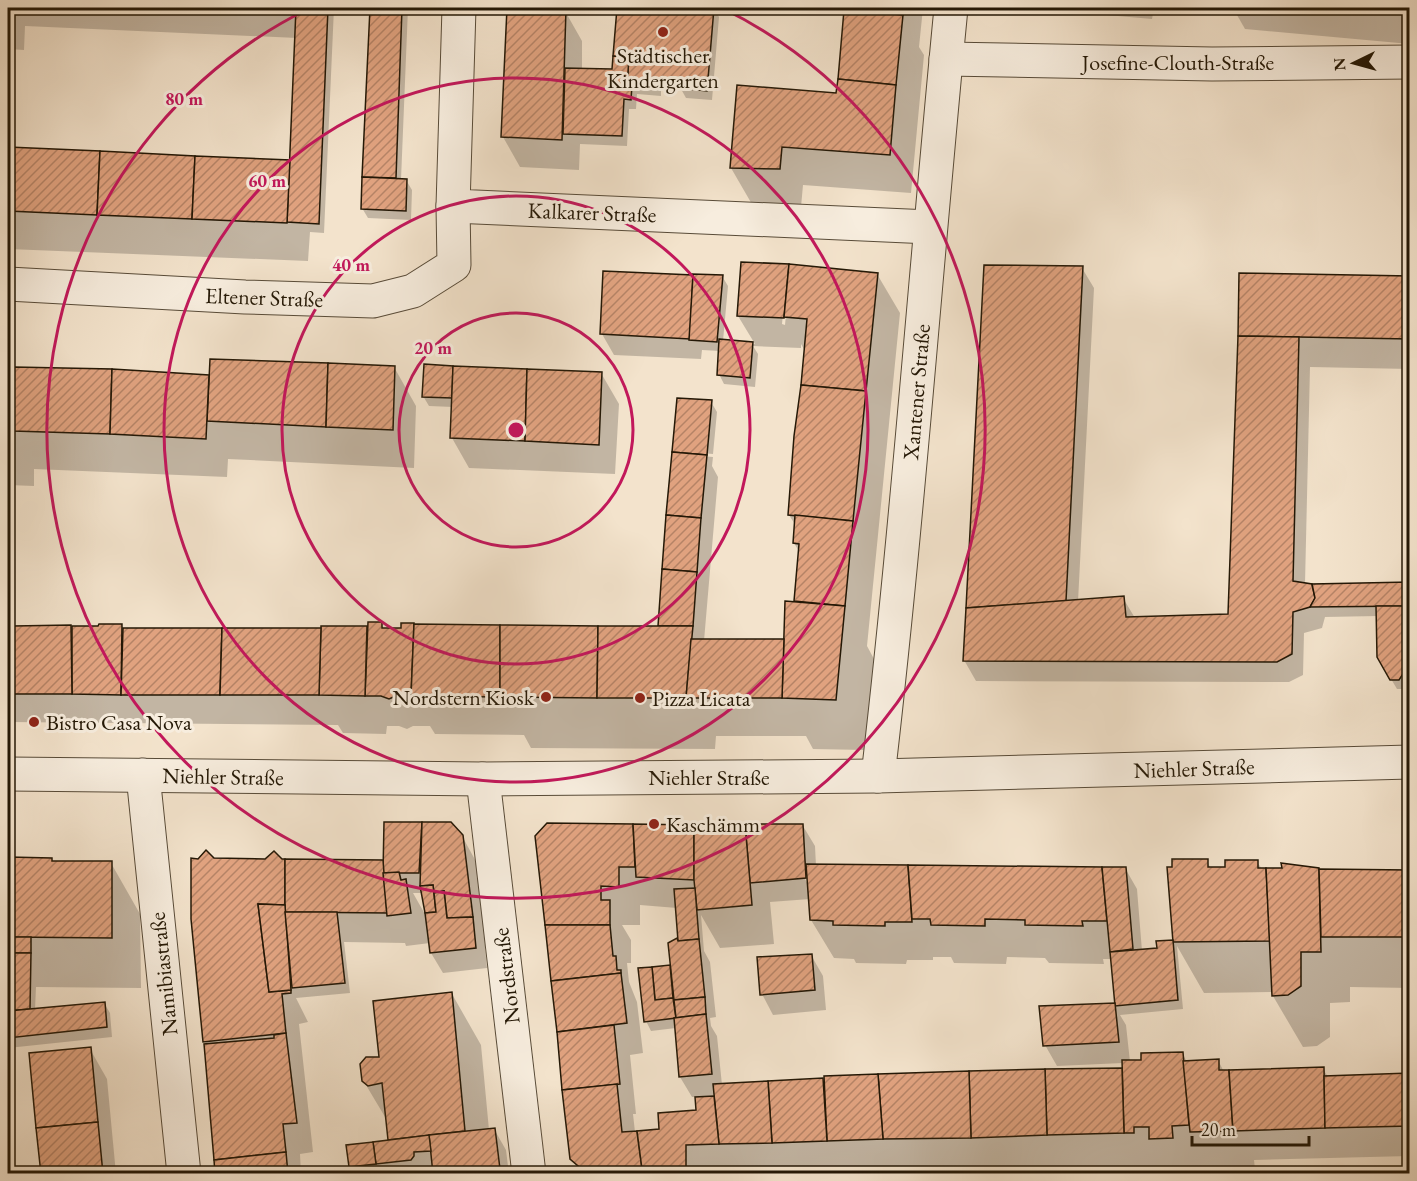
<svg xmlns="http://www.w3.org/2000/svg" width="1417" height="1181" font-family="'EB Garamond',serif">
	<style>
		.shadow { fill: #0003; fill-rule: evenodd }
		.building { fill: url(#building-hatch); stroke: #241806; stroke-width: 1.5 }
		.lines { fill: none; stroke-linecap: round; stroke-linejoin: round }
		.minor-casing { stroke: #584b38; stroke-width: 35 }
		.minor { stroke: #f7edde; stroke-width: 33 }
		.ring { fill: none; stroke: #c2185b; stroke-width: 3 }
		.poi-dot { fill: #8f2418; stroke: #f7edde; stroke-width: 2 }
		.labels { text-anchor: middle; stroke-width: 6; stroke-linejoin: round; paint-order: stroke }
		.poi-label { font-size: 22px; fill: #241806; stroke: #f7edde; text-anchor: start }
		.street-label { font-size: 22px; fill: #241806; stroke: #f7edde }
		.centre { fill: #c2185b; stroke: #f7edde; stroke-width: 3 }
		.ring-label { font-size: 18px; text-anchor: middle; font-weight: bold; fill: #c2185b; stroke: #f7edde; stroke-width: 6; stroke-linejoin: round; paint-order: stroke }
	</style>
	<defs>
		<pattern id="building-hatch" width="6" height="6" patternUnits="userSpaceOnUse" patternTransform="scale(1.5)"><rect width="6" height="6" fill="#e0a27f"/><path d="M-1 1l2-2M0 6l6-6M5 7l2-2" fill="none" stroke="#b58366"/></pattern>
	</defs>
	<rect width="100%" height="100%" fill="#f3e3cc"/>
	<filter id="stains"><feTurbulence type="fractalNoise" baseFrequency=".00333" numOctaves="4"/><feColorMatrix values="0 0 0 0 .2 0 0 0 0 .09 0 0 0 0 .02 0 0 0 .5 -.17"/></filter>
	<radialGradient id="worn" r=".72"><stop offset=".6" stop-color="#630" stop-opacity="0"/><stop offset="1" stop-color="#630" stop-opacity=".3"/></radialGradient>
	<!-- shadow -->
	<g class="shadow">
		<polygon points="8,8 334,8 324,233 310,232 308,261 8,249 8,149 291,161 297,38 25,26 24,50 8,49"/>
		<polygon points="371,8 408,8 401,180 406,180 412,190 411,220 368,218 362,208"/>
		<polygon points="510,8 546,8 546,10 565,11 582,41 582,70 613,71 618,8 714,8 719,17 712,100 686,98 681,89 661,87 661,96 637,94 636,109 629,109 627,146 580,144 579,170 520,167 503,137"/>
		<polygon points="846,8 923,8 919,47 924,55 911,193 803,185 801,207 753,206 731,168 838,95"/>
		<polygon points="1027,8 1154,8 1152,19"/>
		<polygon points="1233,8 1410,8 1410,44 1245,29"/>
		<path d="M743,264L788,266L877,274L900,313L867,646L874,659L865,750L813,749L806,736H716L715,749L531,748L524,735L435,734L430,726H413L407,729L399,726H387L386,734L343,733L338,725L8,722V613L10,623L15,628L122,626L124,629L322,630V628H367L369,631V623L381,624L384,629L402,630L403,625L659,628L678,399L711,402L717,412L713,454L678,451V454L713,457L712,466L718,477L704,641H785L786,603H797L800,553L794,543L796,526L789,515L793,461L805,351L801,344V348L753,346L758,354L755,387L724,384L719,374L720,351L702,350L701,359L614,355L602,334L605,273L692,276L695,281V275L722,276L728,286L723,341L755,344L738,316ZM785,293H788L785,325L782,324Z"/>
		<polygon points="1082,268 1094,288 1078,602 1123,598 1135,618 1230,615 1239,335 1410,278 1410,369 1310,367 1305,584 1410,583 1410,682 1405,689 1397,689 1378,657 1378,616 1325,617 1322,628 1304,633 1303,675 1289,682 976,681 964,660"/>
		<polygon points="394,367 416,406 414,468 228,459 227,477 34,469 34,486 8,485 8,386 111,371 210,376"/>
		<polygon points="601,373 619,404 615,474 469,468 452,438 453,407 429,406 423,396"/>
		<path d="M385,823L423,824L462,836L479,867L489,947H485L487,968L443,973L431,953L430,943L406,946L405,943L344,942L350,993L296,998L308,1022L299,1024L313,1152L300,1154L301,1174H217L207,1046L205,1041L214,860L385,862ZM413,893H423L426,916Z"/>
		<path d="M548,825L712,826L714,829L803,826L815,846L816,866L1125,868L1137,889L1142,951L1158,949L1174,941L1207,861L1211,869H1227L1257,862L1262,869L1410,871V988L1350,987V1002L1330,1003V1037L1317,1046L1303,1047L1273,996V992L1204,993L1177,946L1183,1009L1120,1015L1126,1025L1130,1062L1142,1061L1182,1053L1187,1062L1218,1060L1224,1072L1323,1069L1328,1077L1410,1075V1156L1254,1160L1255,1169L1217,1170V1174H1149L1147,1171L1050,1174H581L572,1158L536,837ZM804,871L809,879V886L801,872ZM810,899L811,920L834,958L854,959L856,963L906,964L907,960H933V957H951L954,963L1006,964L1007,957L1045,958L1049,963L1104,964L1103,959H1112L1117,1004L1045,1045L1057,1066L1123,1063L1124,1074L1121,1069L722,1085L717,1036L711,1026L710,1018L716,1017L710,962L704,951L701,915L720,948L774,944L770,902ZM640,905L677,908L679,944L672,972L669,967L646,1021L651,1031L676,1028L680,1077L692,1097H697L698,1111L661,1130L635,1132L633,1114H636L630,1055L643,1053L637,1002L629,982L627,963H631V940L622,925H640Z"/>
		<polygon points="8,859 51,859 53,862 111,863 140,914 141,988 36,987 35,1010 104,1003 110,1013 112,1037 8,1048"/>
		<polygon points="811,955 823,976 826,1010 773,1015 762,994"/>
		<polygon points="452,994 481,1045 489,1130 494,1129 506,1150 509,1174 409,1174 408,1171 354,1174 350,1167 390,1141 388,1122 363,1080 381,1058"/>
		<polygon points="90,1049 107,1079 116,1174 42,1174"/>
	</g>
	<!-- building -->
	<g class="building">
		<polygon points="296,8 328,8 319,224 287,222"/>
		<polygon points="370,8 402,8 396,178 362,177"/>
		<polygon points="507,8 566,9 562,140 501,137"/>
		<polygon points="617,8 714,8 707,91 679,88 679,80 656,78 656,87 627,85 629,58 613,56"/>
		<polygon points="844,8 904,8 903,15 844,10"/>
		<polygon points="844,10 903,15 896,85 838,79"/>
		<polygon points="613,56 629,58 627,85 632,85 631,100 624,99 622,136 563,134 565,68 612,69"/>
		<polygon points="838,79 896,85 890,155 782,147 780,169 730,168 737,85 836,93"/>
		<polygon points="8,147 100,151 97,215 8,211"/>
		<polygon points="100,151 195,156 192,219 97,215"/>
		<polygon points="195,156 290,160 287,223 192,219"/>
		<polygon points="362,177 407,179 406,211 361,209"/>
		<polygon points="741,262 789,264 784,318 737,316"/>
		<polygon points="789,264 878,273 866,391 801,385 807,319 784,317"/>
		<polygon points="984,265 1083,266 1066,601 966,608"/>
		<polygon points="603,271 693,275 690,339 600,334"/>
		<polygon points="1239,273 1410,276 1410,339 1238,336"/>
		<polygon points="692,274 723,275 717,342 689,340 693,275"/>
		<polygon points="1238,336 1299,337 1293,581 1312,584 1315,598 1310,607 1293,612 1292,654 1277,662 963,661 966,608 1124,596 1126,617 1228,614"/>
		<polygon points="719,339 753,342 750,378 717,375"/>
		<polygon points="210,359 328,363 326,427 207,421"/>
		<polygon points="328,363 395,366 393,430 326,427"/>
		<polygon points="424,364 453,366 452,398 422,397"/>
		<polygon points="453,366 527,369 525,441 450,438"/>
		<polygon points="14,367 112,369 110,434 13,431"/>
		<polygon points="112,369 209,375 206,439 110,434"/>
		<polygon points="527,369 602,372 599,445 525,441"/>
		<polygon points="8,384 14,384 12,448 8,448"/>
		<polygon points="801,385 866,391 853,521 788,515 794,436"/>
		<polygon points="677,398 712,400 707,455 672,452"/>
		<polygon points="672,452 707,455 701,518 666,515"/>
		<polygon points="666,515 701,518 697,572 662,569"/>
		<polygon points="795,515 853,521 845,606 794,601 799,544 793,543"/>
		<polygon points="662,569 697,572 693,626 658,626"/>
		<polygon points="1410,582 1410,606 1310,607 1315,598 1312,584"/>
		<polygon points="785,601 845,606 836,700 782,698"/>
		<polygon points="1376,606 1410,606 1410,663 1399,680 1390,680 1377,657"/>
		<rect x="8" y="621" width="5" height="73"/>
		<polygon points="368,622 382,622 382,628 401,628 401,623 414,623 411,696 396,696 389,699 381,696 365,696"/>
		<polygon points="99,624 122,624 121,695 72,694 72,626 98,626"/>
		<polygon points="414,624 500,625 500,697 411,696"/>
		<polygon points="71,625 72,694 13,694 13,626"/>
		<polygon points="500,625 598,626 597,698 500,697"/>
		<polygon points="321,626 367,626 365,696 319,695"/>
		<polygon points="598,626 693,626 686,698 597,698"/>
		<polygon points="123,628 222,628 220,695 121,695"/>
		<polygon points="222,628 321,628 319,695 220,695"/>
		<polygon points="691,639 784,639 782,698 686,698"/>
		<polygon points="384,822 422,822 419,873 383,873"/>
		<polygon points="422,822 451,822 463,835 473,917 447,918 444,891 434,893 433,885 420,886"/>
		<polygon points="547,823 633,824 635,867 619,867 619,887 601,886 601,900 610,900 610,925 545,925 535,836"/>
		<polygon points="633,824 694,825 694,880 636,877"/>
		<polygon points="745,824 803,824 806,878 750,883"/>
		<polygon points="745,824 752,905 697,910 694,880 694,825 713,825 713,828"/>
		<polygon points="206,850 214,858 265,859 274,851 282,859 285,859 285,905 258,904 269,992 291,990 291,993 282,994 286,1033 203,1042 191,919 191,858 198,859"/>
		<polygon points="8,857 52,858 52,861 112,861 112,938 8,937"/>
		<polygon points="285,859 383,860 387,913 285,912"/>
		<polygon points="1172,859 1208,859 1208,867 1225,867 1225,860 1258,860 1258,868 1266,868 1270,941 1173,942 1167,867 1172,867"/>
		<polygon points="1281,863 1319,868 1321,952 1301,952 1301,986 1288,995 1272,996 1266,868 1282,868"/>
		<polygon points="806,864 908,865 912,922 885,922 885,926 833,925 833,921 810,920"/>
		<polygon points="908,865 1102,867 1107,921 1082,921 1083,926 1025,925 1025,920 985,919 985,926 931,925 930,919 912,919"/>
		<polygon points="1102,867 1126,867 1133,949 1110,952"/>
		<polygon points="1319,869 1410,870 1410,937 1321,937"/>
		<polygon points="399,872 401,880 406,879 411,913 387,916 383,873"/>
		<polygon points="433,885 436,912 425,913 420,886"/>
		<polygon points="695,888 699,939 678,941 674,889"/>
		<polygon points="444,891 447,918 473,917 476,948 430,953 425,913 436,912 434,893"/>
		<polygon points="258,904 285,905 291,990 269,992"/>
		<polygon points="285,912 337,912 345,983 292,988"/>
		<polygon points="545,925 610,925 613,956 616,956 617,970 621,970 621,973 551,981"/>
		<rect x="8" y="937" width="23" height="16"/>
		<polygon points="677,938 678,941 699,939 705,997 674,1000 668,943"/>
		<polygon points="1173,940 1178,1000 1115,1006 1110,952 1157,948 1156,941"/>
		<polygon points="8,953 31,953 30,1009 8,1011"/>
		<polygon points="812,954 815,990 760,995 757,957"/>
		<polygon points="670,965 673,998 655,1000 652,967"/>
		<polygon points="652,967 655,1000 673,998 676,1018 644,1022 638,968"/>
		<polygon points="621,973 627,1023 557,1032 551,981"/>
		<polygon points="452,992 465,1131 388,1140 382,1083 368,1086 362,1081 360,1064 366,1057 379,1057 373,1001"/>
		<polygon points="705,997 706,1014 676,1018 674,1000"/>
		<polygon points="105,1002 107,1027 8,1038 8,1011"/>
		<polygon points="1115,1003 1119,1042 1043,1046 1039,1006"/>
		<polygon points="706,1014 712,1074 679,1077 674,1018"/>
		<polygon points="614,1025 620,1084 562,1090 557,1032"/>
		<polygon points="286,1033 297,1123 283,1124 286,1152 214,1160 204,1044 274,1038 274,1035"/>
		<polygon points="91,1047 98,1122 36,1128 29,1053"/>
		<polygon points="1183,1052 1189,1125 1172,1126 1173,1138 1149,1139 1149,1127 1134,1127 1134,1133 1124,1133 1122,1060 1141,1060 1141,1053"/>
		<polygon points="1219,1059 1219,1070 1229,1070 1233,1131 1190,1132 1183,1061"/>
		<polygon points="1324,1067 1325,1128 1233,1131 1229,1070"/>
		<polygon points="1122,1068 1124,1133 1047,1135 1045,1069"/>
		<polygon points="1045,1069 1047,1135 971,1138 969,1071"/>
		<polygon points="969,1071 971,1138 883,1139 878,1074"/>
		<polygon points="1410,1073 1410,1126 1325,1128 1324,1076"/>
		<polygon points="878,1074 883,1139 827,1141 824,1076"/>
		<polygon points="823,1078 827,1141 772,1143 768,1081"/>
		<polygon points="768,1081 772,1143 719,1144 713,1084"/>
		<polygon points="617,1084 622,1132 637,1131 642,1169 584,1171 570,1159 562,1090"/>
		<polygon points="714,1096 719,1144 686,1145 686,1168 642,1169 637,1131 659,1129 658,1113 696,1110 695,1097"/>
		<polygon points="98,1122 103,1174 41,1174 36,1128"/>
		<polygon points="495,1128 500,1169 460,1174 433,1174 429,1135"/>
		<polygon points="429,1135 431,1151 414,1152 414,1156 411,1160 376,1164 373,1142"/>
		<polygon points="373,1142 376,1164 349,1167 346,1145"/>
		<polygon points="286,1152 288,1174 215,1174 214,1160"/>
		<polygon points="500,1169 500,1174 460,1174"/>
	</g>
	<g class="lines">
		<!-- minor casing -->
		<g class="minor-casing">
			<g id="minor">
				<polyline points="459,8 453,206 930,227"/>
				<polyline points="946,59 1212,64 1410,62"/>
				<polyline points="8,284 245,297 373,301 413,291 454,265 453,206"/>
				<polyline points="8,774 483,779 878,776 1410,762"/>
				<polyline points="143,775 184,1174"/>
				<path d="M878,776C908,520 926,264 951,8"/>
				<polyline points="483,779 529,1174"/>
			</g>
		</g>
		<!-- minor -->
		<use href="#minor" class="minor"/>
	</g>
	<!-- distance rings -->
	<g class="ring">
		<circle cx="516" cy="430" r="117"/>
		<circle cx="516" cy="430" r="234"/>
		<circle cx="516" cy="430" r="352"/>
		<path d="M722 8A469 469 0 1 1 310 8"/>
	</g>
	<!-- markers -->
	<g class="poi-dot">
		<circle cx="663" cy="32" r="6"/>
		<circle cx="546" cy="697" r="6"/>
		<circle cx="640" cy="698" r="6"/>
		<circle cx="34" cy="722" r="6"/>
		<circle cx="654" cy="824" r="6"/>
	</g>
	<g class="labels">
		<!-- poi labels -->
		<g class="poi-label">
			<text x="663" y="63" text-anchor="middle">Städtischer<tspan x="663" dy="25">Kindergarten</tspan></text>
			<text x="534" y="705" text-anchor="end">Nordstern Kiosk</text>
			<text x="652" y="706">Pizza Licata</text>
			<text x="46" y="730">Bistro Casa Nova</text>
			<text x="666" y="832">Kaschämm</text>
		</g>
		<!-- street labels -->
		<g class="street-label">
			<text x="1178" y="70">Josefine-Clouth-Straße</text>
			<text transform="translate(592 212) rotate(2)" y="8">Kalkarer Straße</text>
			<text transform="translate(264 297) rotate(2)" y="8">Eltener Straße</text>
			<text transform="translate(916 392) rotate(-85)" y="8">Xantener Straße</text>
			<text transform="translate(1194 768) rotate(-2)" y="8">Niehler Straße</text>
			<text transform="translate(223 776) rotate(1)" y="8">Niehler Straße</text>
			<text x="709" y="785">Niehler Straße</text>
			<text transform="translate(163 974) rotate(-96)" y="8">Namibiastraße</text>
			<text transform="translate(506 976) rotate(-97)" y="8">Nordstraße</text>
		</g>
	</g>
	<circle cx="516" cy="430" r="9" class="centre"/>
	<g class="ring-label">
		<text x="184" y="105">80 m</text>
		<text x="267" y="187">60 m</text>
		<text x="351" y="271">40 m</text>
		<text x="433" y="354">20 m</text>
	</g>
	<!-- margin -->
	<rect width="1417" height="1181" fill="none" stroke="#f3e3cc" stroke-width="30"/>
	<rect x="9" y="9" width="1399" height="1163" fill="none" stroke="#241806" stroke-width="3"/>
	<rect x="15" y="15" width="1387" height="1151" fill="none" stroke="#241806" stroke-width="1.5"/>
	<!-- north arrow -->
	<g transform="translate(1354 63) rotate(265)" stroke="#f7edde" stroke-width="4.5" paint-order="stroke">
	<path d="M0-4.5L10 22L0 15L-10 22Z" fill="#241806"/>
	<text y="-9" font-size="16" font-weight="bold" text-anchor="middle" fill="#241806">N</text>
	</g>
	<!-- scale -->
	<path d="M1192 1136v9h117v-9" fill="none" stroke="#241806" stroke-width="3"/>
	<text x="1201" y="1136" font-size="18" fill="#241806" stroke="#f7edde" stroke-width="4.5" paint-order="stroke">20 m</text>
	<rect width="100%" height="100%" filter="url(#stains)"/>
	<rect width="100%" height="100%" fill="url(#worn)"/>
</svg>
